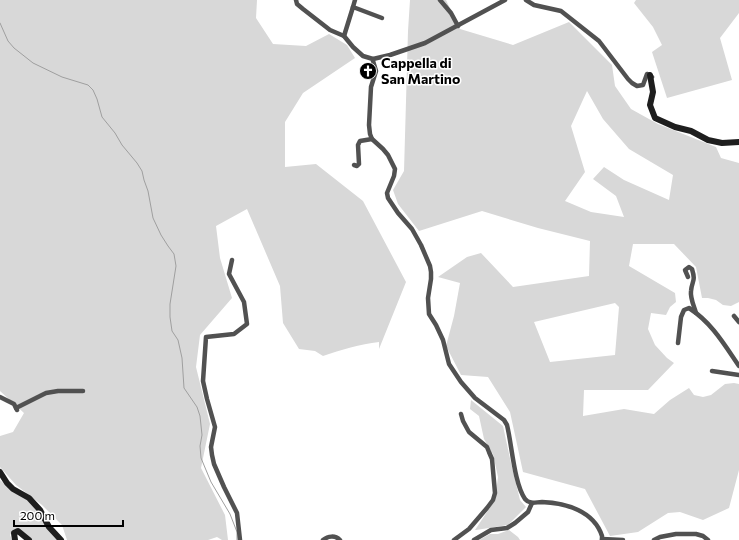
<svg xmlns="http://www.w3.org/2000/svg" width="739" height="540" font-family="Commissioner,sans-serif">
	<style>
		.green { fill: #d8d8d8; fill-rule: evenodd }
		.lines { fill: none; stroke-linecap: round; stroke-linejoin: round }
		.stream { stroke: #9f9f9f; stroke-width: 1 }
		.street { stroke: #515151; stroke-width: 4.5 }
		.secondary { stroke: #1e1e1e; stroke-width: 6 }
		.labels { text-anchor: middle; stroke-width: 3; stroke-linejoin: round; paint-order: stroke }
		.poi-label { font-size: 14px; font-weight: bold; fill: #000; stroke: #fff; text-anchor: start }
	</style>
	<rect width="100%" height="100%" fill="#fff"/>
	<!-- green -->
	<g class="green">
		<path d="M0,0H257L256,18L273,44L306,46L329,34L347,45L355,58L303,93L285,122V167L316,164L363,201L406,282L379,349V342C360,344 341,350 323,356L315,351L299,349L283,323L280,286L247,209L216,226L220,258L232,298L200,335L196,367L210,424L201,468L225,515L228,540H222L217,537L208,540H67L62,525L42,505L16,485L0,467V436L13,432L24,413L0,391Z"/>
		<path d="M410,0H446L460,29L513,45L569,22L612,65L615,86L631,109L658,124L716,147L721,158L739,163V302L731,306L723,305L716,300L708,298H702L696,267L674,244H633L629,266L675,293L676,302L670,307L666,315L651,313L648,329L655,345L667,358L674,363L648,390H584L583,416L624,409L654,414L670,400L689,388L694,395L703,397L711,395L725,384L734,383L739,384V470L729,508L703,520L680,512L668,513L638,532L610,536L585,489L523,472L510,412L488,377L461,375L446,346L454,316L460,283L438,277L467,257L481,253L513,287L589,276L590,241L538,228L482,211L419,231L398,204L393,190L404,171L408,31ZM587,91L603,119L629,149L673,175L669,200L624,180L604,167L593,179L616,196L624,217L591,212L565,201L585,172L571,126ZM615,303L619,307L615,355L550,362L534,322Z"/>
		<polygon points="636,0 739,0 739,13 720,38 732,80 667,98 652,52 662,45 653,27 634,3"/>
		<polygon points="471,400 503,426 511,463 520,500 526,507 508,525 476,530 475,530 495,500 498,477 493,454 484,439 479,416 470,409"/>
		<polygon points="0,480 13,492 27,498 35,506 58,540 31,540 17,529 12,531 10,535 12,540 0,540"/>
		<polygon points="509,530 518,537 520,540 479,540 490,534 498,534"/>
	</g>
	<g class="lines">
		<!-- stream -->
		<polyline class="stream" points="0,23 8,41 14,48 33,63 62,77 88,85 93,90 97,99 102,117 115,133 122,145 137,163 142,171 144,180 148,191 153,218 161,235 168,246 174,254 176,266 170,304 170,317 172,331 178,340 182,358 184,388 197,407 200,416 202,435 200,446 201,458 211,482 230,514 237,532 237,540"/>
		<!-- street -->
		<g class="street">
			<polyline points="296,0 297,4 303,9 330,30 344,36 353,47 363,56 373,59 390,55 425,43 505,0"/>
			<polyline points="440,0 451,13 458,26"/>
			<polyline points="526,0 534,5 561,11 599,41 628,79 632,83 637,86 643,85 647,74 650,75 652,77"/>
			<polyline points="353,7 355,0"/>
			<polyline points="344,36 353,7 382,18"/>
			<path d="M373,59V61L376,71L371,87L369,125L370,134L372,139L383,149L388,155L395,169L394,176L387,193L388,198L398,213L412,229L421,245L430,266L431,272V279L428,298L429,314L436,325L443,340L449,364L461,382L475,398L504,420L507,425C512,445 514,483 525,499C530,505 536,502 542,502C566,503 594,511 602,536V540"/>
			<polyline points="354,165 357,166 359,164 358,145 360,141 372,139"/>
			<polyline points="232,260 229,274 244,302 247,324 234,334 206,337 203,381 207,399 215,427 211,447 212,455 214,464 224,487 237,513 240,540"/>
			<path d="M688,277L685,270L689,267L692,269C696,282 692,280 691,291C690,298 694,306 696,313"/>
			<polyline points="734,316 739,322"/>
			<path d="M678,343L681,317L684,310L689,308C712,323 724,344 739,366"/>
			<polyline points="712,371 739,375"/>
			<polyline points="0,397 14,404 17,410"/>
			<polyline points="16,408 46,393 58,391 83,391"/>
			<polyline points="602,539 623,540"/>
			<path d="M323,540C328,536 335,535 340,540"/>
			<polyline points="454,540 469,529 487,508 493,500 495,493 492,459 489,452 487,447 469,432 463,421 461,414"/>
			<polyline points="474,540 491,530 507,528 515,523 528,512 532,503"/>
			<polyline points="654,540 660,537 676,534 696,534 703,536 708,540"/>
		</g>
		<!-- secondary -->
		<g class="secondary">
			<polyline points="650,75 653,92 650,105 655,118 675,127 691,131 708,140 722,143 739,142"/>
			<polyline points="0,472 7,483 13,489 29,498 40,510 49,527 61,540"/>
			<polyline points="15,540 14,533 18,531 29,540"/>
		</g>
	</g>
	<!-- icons -->
	<defs>
		<g id="church-disc" transform="scale(0.9)"><circle r="9.5" fill="#000" stroke="#fff"/><path d="M-1.2-6h2.4v3.5h3.3v2.4h-3.3V6h-2.4V-.1h-3.3v-2.4h3.3Z" fill="#fff"/></g>
	</defs>
	<g fill-rule="evenodd">
		<use href="#church-disc" x="368" y="71"/>
	</g>
	<g class="labels">
		<!-- poi labels -->
		<g class="poi-label">
			<text x="381" y="68">Cappella di<tspan x="381" dy="16">San Martino</tspan></text>
		</g>
	</g>
	<!-- scale -->
	<path d="M14 520v6h109v-6" fill="none" stroke="#000000" stroke-width="2"/>
	<text x="20" y="520" font-size="12" fill="#000000" stroke="#ffffff" stroke-width="3" paint-order="stroke">200 m</text>
</svg>
